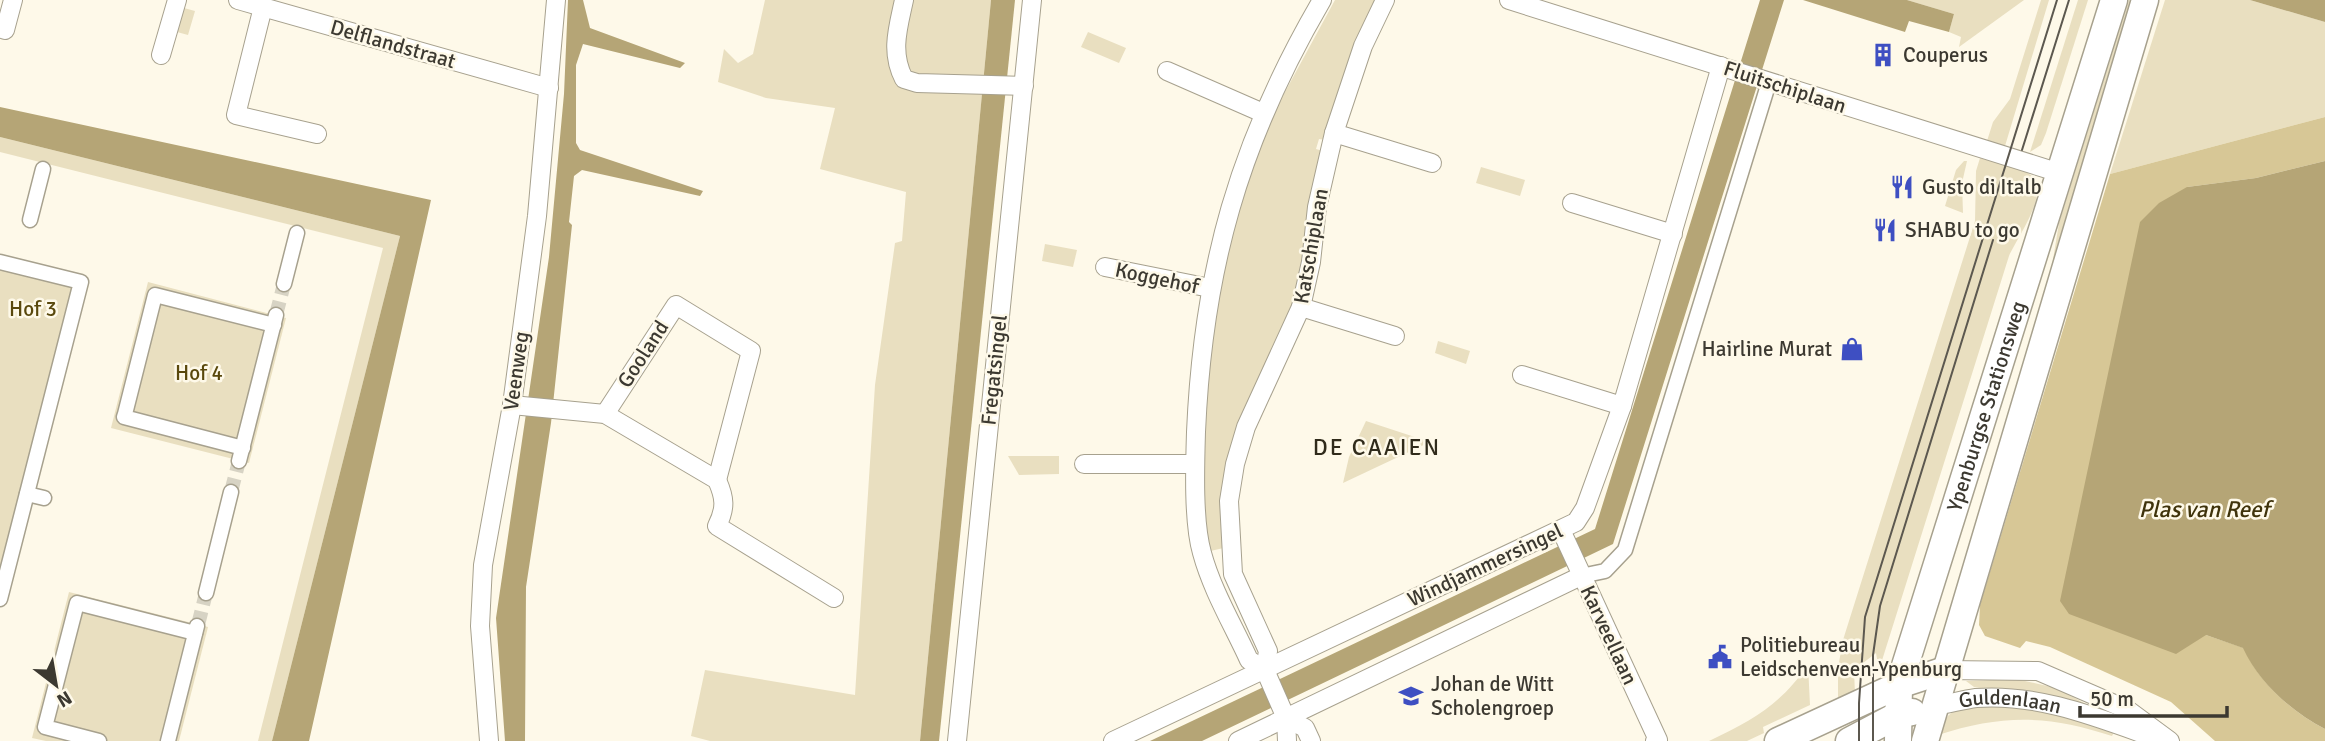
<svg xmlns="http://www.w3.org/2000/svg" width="2325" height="741" font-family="Signika,sans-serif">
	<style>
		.green { fill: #e9dfc0 }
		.forest { fill: #d7c796 }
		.water { fill: #b5a576 }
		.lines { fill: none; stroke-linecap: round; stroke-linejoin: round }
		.pedestrian-tunnel { stroke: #d7d3c4; stroke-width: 14; stroke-dasharray: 14 7; stroke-linecap: butt }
		.pedestrian-casing { stroke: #a7a18e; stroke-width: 17 }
		.minor-casing { stroke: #a7a18e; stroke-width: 20 }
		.secondary-casing { stroke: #a7a18e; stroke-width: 29 }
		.pedestrian { stroke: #fff; stroke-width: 14 }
		.minor { stroke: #fff; stroke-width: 18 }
		.secondary { stroke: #fff; stroke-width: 26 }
		.tram { stroke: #5c584f; stroke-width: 2 }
		.labels { text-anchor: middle; stroke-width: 5; stroke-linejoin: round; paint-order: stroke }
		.street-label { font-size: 21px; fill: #3c3931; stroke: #fef9e9 }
		.poi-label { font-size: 21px; fill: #3c3931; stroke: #fef9e9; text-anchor: start }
		.park-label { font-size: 21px; fill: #59480c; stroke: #fef9e9 }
		.neighbourhood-label { font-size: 23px; letter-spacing: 2px; fill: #302b1b; stroke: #fef9e9 }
		.water-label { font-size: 23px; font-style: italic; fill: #3f330b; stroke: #fef9e9 }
	</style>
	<rect width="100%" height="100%" fill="#fef9e9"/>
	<!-- green -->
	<g class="green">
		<polygon points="765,0 991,0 920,741 710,741 691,736 705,670 855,695 875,385 895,243 902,241 906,192 820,169 835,108 766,98 718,82 724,49 738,63 753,54"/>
		<polygon points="1335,0 1377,0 1326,140 1319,139 1316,149 1323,151 1294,308 1241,428 1228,547 1206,552 1200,456 1208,345 1226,240 1267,125"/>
		<polygon points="1907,0 2024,0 1959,47 1961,37 1949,32 1954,14"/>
		<polygon points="2041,0 2049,0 2005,146 1987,141 1993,122 2010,99"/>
		<polygon points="2078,0 2088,0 2046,133 2041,145 2030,152"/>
		<polygon points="2129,0 2135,0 1954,606 1951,607 2048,290 2059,223"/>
		<polygon points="2165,0 2250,0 2325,22 2325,117 2110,174"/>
		<polygon points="184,8 195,11 188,35 177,32"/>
		<polygon points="1088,32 1126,48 1119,63 1081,47"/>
		<polygon points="0,137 400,236 272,741 258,741 383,248 0,152"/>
		<path d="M1980,158C1995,163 2020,166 2032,176C2050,193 2017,238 2009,256L1879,670L1876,653L1854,670L1855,694L1838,701V668L1843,640L1975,221L1976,171Z"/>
		<polygon points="1964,161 1967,161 1962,183 1963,213 1945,206 1956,170"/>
		<polygon points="1481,167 1525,180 1520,196 1476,183"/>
		<polygon points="1045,244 1077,250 1073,267 1042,261"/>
		<polygon points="0,267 73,286 0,574"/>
		<polygon points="148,282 286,318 249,463 111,428"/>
		<polygon points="1438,341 1470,351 1466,364 1435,353"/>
		<polygon points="1366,421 1430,442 1343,483 1349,457"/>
		<polygon points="1008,456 1059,456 1059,474 1019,475"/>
		<polygon points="69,592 208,627 179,741 46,741 32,738"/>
		<path d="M1808,665L1810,705L1763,727L1764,733L1747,741H1709C1753,720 1779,706 1808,665Z"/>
		<polygon points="2016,679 2056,688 2086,704 2082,706 1974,687 1966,681"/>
		<path d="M2001,705L2036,708L2115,730L2112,736C2049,715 2002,714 1938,735C1949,700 1971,707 2001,705Z"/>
	</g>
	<!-- forest -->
	<path class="forest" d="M2325,117V161L2256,178L2187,187L2206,635L2244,648C2259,683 2292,712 2325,729V741H2215L2171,702L2050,647L2026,641L2020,648L1985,636L1979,625L1980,605L2110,174Z"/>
	<!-- water -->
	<g class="water">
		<polygon points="568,0 583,0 590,28 685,63 680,68 583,44 576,65 576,143 580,150 703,191 700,196 582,170 574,176 569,222 572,225 551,423 526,587 525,741 505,741 496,618 549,257 564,94"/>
		<polygon points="991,0 1015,0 939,741 920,741"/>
		<polygon points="1760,0 1784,0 1613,544 1202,741 1150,741 1595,529"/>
		<polygon points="1803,0 1907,0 1954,14 1949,32 1909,21 1905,32"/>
		<polygon points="2250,0 2325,0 2325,22"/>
		<polygon points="0,107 431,200 309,741 272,741 400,236 0,137"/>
		<path d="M2325,161V729C2292,712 2259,683 2243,648L2206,635L2176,654L2069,614L2060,601L2140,222L2159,203L2187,187L2256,178Z"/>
	</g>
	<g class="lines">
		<!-- pedestrian-tunnel -->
		<g class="pedestrian-tunnel">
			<polyline points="276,315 284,284"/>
			<polyline points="231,492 239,461"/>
			<polyline points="198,625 206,593"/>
		</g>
		<!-- pedestrian casing -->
		<g class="pedestrian-casing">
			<g id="pedestrian">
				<polyline points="30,220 43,169"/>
				<polyline points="0,262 81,282 0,599"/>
				<polyline points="284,284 297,233"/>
				<polyline points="243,448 124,417 125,414 155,295 274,325"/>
				<polyline points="239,461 276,315"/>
				<polyline points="27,494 44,498"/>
				<polyline points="1581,576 1605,571 1625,550 1769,82"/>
				<polyline points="206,593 231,492"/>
				<polyline points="99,741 45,727 77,603 195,633"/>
				<polyline points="168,741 197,626"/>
			</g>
		</g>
		<!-- minor casing -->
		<g class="minor-casing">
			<g id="minor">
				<polyline points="238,0 549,88"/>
				<path d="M904,0C898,28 890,52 904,79L917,83L1024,86"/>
				<polyline points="1509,0 2060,173"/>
				<polyline points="263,7 236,115 317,134"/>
				<polyline points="0,28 5,30 13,0"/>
				<polyline points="161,55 177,0"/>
				<polyline points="1167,71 1263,113"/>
				<polyline points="1334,133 1432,163"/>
				<polyline points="1572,203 1673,234"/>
				<polyline points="1105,267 1210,288"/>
				<polyline points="1301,307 1395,336"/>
				<polyline points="1522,375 1622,406"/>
				<path d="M512,405L605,414L717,480C725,498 726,508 717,526L834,598"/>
				<polyline points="605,414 676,305 751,351 717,480"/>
				<polyline points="1084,464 1195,464"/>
				<polyline points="1561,530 1658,740 1655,741"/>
				<path d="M1265,670L1249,660C1233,625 1212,590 1202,553C1193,522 1195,465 1196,432C1203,269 1239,142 1322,0"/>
				<polyline points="1945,670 2038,671 2128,710 2170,741"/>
				<path id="s1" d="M1934,706C1948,704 1962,700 1976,698C2039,693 2101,719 2158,739"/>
				<polyline points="1286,718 1305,728 1311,741"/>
				<polyline points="489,741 480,626 483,565 512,405 537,216 556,0"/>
				<polyline points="957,741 1032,0"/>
				<polyline points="1113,741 1576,522 1585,508 1622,406 1721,66"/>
				<polyline points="1238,741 1581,576"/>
				<polyline points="1287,741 1286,718 1265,670 1268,651 1233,574 1229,501 1235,464 1246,427 1301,307 1311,262 1317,207 1334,133 1363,46 1385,0"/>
			</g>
		</g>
		<!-- secondary casing -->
		<g class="secondary-casing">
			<g id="secondary">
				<polyline points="1778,741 1899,685 1945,670"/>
				<polyline points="1849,741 1898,715 1912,712"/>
				<path id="s2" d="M1898,741L1899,685L2114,0"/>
				<polyline points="1925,741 2145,0"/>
			</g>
		</g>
		<!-- pedestrian -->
		<use href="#pedestrian" class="pedestrian"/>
		<!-- minor -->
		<use href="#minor" class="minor"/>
		<!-- secondary -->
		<use href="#secondary" class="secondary"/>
		<!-- tram -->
		<g class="tram">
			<polyline points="2022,150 2069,0"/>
			<polyline points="1859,741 1859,703 1865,617 2057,0"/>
			<polyline points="1873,741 1873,655 1880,606 1993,240"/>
		</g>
	</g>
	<!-- icons -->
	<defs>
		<g id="building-bare" transform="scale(1.89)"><path d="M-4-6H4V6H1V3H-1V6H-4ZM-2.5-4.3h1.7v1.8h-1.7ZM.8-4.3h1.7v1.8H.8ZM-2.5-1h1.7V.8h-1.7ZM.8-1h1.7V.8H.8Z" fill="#3e4fc2" stroke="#fef9e9" stroke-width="2.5" paint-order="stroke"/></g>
		<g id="restaurant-bare" transform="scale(1.89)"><path d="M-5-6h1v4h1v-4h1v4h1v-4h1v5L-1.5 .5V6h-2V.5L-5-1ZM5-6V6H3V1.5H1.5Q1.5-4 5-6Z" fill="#3e4fc2" stroke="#fef9e9" stroke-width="2.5" paint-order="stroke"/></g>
		<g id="shop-bare" transform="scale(1.89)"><path d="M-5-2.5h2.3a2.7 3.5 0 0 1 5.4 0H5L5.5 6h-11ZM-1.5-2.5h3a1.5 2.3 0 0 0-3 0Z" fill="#3e4fc2" stroke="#fef9e9" stroke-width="2.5" paint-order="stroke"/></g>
		<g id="civic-bare" transform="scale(1.89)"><path d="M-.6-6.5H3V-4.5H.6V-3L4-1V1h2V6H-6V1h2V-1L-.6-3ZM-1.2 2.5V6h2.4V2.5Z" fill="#3e4fc2" stroke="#fef9e9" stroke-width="2.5" paint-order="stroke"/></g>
		<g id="school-bare" transform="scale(1.89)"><path d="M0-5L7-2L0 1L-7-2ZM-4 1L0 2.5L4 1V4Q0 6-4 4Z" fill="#3e4fc2" stroke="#fef9e9" stroke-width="2.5" paint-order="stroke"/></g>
	</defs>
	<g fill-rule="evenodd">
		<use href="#building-bare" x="1883" y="55"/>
		<use href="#restaurant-bare" x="1902" y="187"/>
		<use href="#restaurant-bare" x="1885" y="230"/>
		<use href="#shop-bare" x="1852" y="349"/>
		<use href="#civic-bare" x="1720" y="657"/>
		<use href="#school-bare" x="1411" y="696"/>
	</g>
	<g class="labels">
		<!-- street labels -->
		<g class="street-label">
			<text transform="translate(393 44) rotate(16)" y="7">Delflandstraat</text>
			<text transform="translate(1785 87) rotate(18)" y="7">Fluitschiplaan</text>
			<text transform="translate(1311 246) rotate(-80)" y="7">Katschiplaan</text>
			<text transform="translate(1157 278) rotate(12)" y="7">Koggehof</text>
			<text transform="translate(643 354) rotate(-57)" y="7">Gooland</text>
			<text transform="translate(994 370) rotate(-84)" y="7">Fregatsingel</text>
			<text transform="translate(516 371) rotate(-82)" y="7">Veenweg</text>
			<text dy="7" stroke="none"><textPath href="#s2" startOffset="348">Ypenburgse Stationsweg</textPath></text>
			<text transform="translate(1485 565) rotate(-25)" y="7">Windjammersingel</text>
			<text transform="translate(1609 635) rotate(65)" y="7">Karveellaan</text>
			<text dy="7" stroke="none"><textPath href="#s1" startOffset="77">Guldenlaan</textPath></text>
		</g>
		<!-- poi labels -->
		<g class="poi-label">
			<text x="1903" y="62">Couperus</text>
			<text x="1922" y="194">Gusto di Italb</text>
			<text x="1905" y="237">SHABU to go</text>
			<text x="1832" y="356" text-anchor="end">Hairline Murat</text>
			<text x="1740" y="652">Politiebureau<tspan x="1740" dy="24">Leidschenveen-Ypenburg</tspan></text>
			<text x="1431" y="691">Johan de Witt<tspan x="1431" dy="24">Scholengroep</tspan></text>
		</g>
		<!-- park labels -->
		<g class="park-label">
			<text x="33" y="316">Hof 3</text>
			<text x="199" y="380">Hof 4</text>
		</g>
		<!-- neighbourhood labels -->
		<g class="neighbourhood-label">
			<text x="1377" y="455">DE CAAIEN</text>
		</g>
		<!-- water labels -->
		<g class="water-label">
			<text x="2204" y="517">Plas van Reef</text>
		</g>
	</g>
	<!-- north arrow -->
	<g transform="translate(56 685) rotate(149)" stroke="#fef9e9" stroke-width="5" paint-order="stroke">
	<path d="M0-5L12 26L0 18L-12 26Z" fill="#3c3931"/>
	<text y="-10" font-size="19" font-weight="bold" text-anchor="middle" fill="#3c3931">N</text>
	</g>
	<!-- scale -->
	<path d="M2080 706v10h147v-10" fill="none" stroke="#3c3931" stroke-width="3.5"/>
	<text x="2090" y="706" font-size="21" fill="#3c3931" stroke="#fef9e9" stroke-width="5" paint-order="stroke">50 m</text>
</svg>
